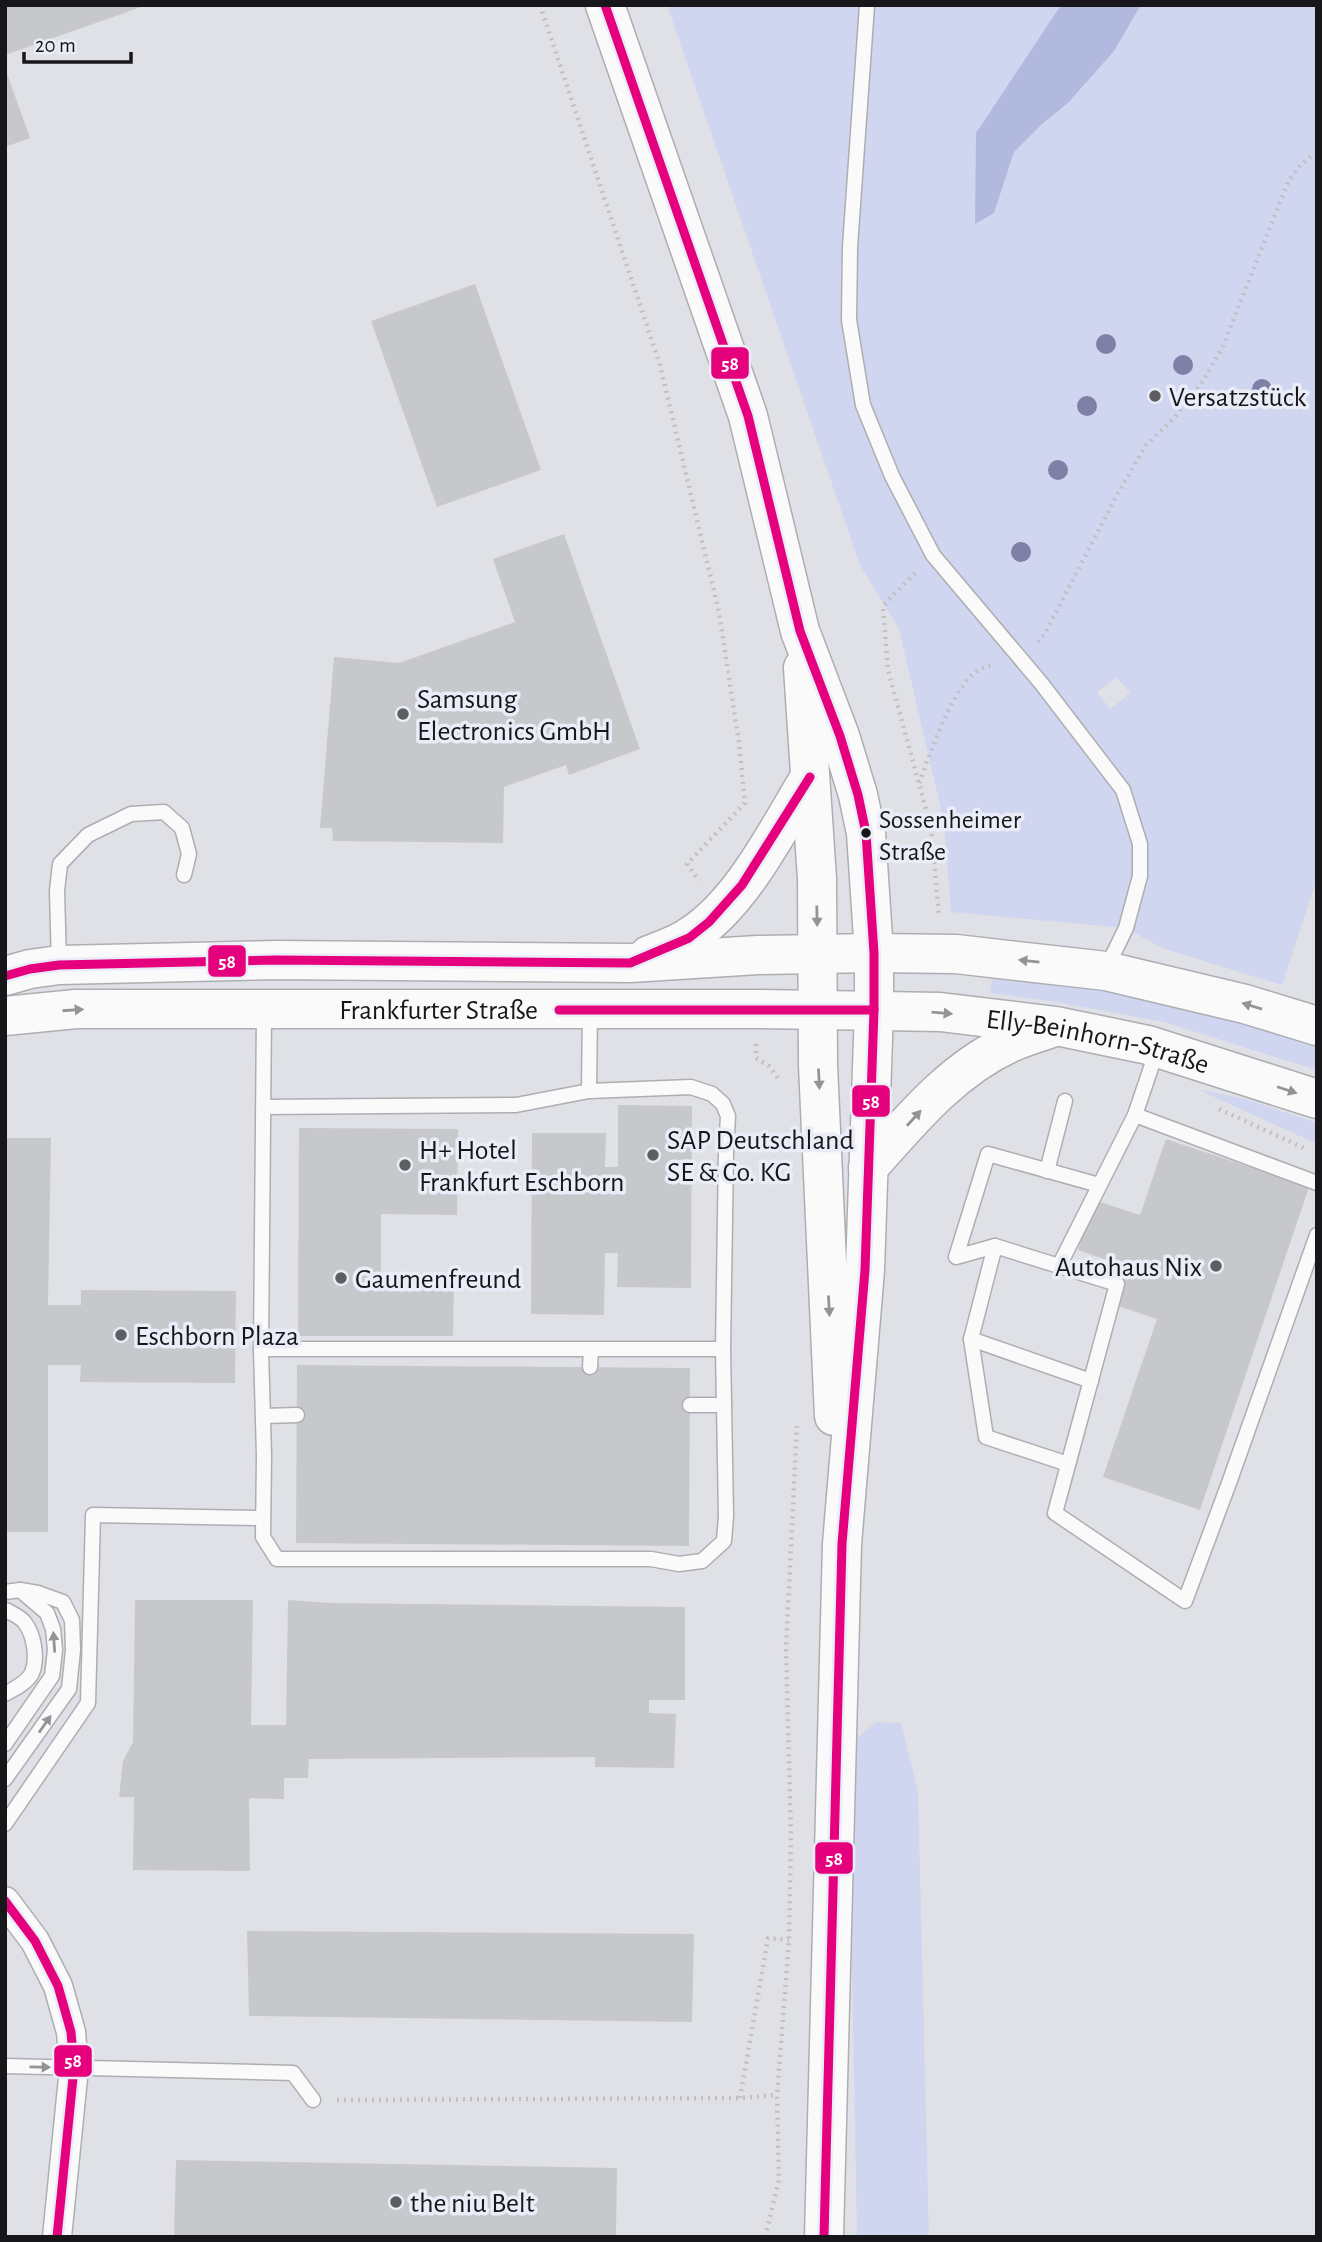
<svg xmlns="http://www.w3.org/2000/svg" width="1322" height="2242" font-family="'Alegreya Sans',sans-serif">
	<style>
		.green { fill: #d0d5f0; fill-rule: evenodd }
		.water { fill: #b2b9de }
		.building { fill: #c7c8cc }
		.lines { fill: none; stroke-linecap: round; stroke-linejoin: round }
		.lane-casing { stroke: #adaeb2; stroke-width: 17 }
		.street-casing { stroke: #adaeb2; stroke-width: 31 }
		.secondary-casing { stroke: #adaeb2; stroke-width: 41 }
		.path { stroke: #c0c0c2; stroke-width: 4.5; stroke-dasharray: 2 5; stroke-linecap: butt }
		.lane { stroke: #fafafb; stroke-width: 14 }
		.street { stroke: #fafafb; stroke-width: 28 }
		.secondary { stroke: #fafafb; stroke-width: 38 }
		.bus-1-casing { stroke: #eaecf7; stroke-width: 14 }
		.bus-1 { stroke: #e5007d; stroke-width: 9 }
		.tree { fill: #7e81a5 }
		.oneway { fill: #949496 }
		.poi-dot { fill: #5d5e62; stroke: #eaecf7; stroke-width: 2.5 }
		.bus-dot { fill: #17171b; stroke: #eaecf7; stroke-width: 2.5 }
		.labels { text-anchor: middle; stroke-width: 7; stroke-linejoin: round; paint-order: stroke }
		.bus-label { font-size: 26px; fill: #17171b; stroke: #eaecf7; text-anchor: start }
		.poi-label { font-size: 28px; fill: #17171b; stroke: #eaecf7; text-anchor: start }
		.street-label { font-size: 28px; fill: #17171b; stroke: #eaecf7 }
		.line-badge { stroke: #eaecf7; stroke-width: 2.5 }
		.badge-label { font-size: 19px; text-anchor: middle; font-weight: bold; fill: #fff }
	</style>
	<rect width="100%" height="100%" fill="#e0e1e6"/>
	<!-- green -->
	<g class="green">
		<path d="M667,5H1061L976,133L994,213L1014,152L1042,124L1068,103L1114,51L1141,5H1317V879L1282,985L1162,948L1126,928L951,912L944,822L899,629L860,565ZM1117,677L1130,693L1110,709L1097,692Z"/>
		<polygon points="993,973 1113,990 1252,1026 1317,1046 1317,1070 1164,1022 1056,1002 990,993"/>
		<polygon points="1197,1089 1245,1099 1317,1123 1317,1144"/>
		<polygon points="876,1722 901,1723 918,1791 929,2237 857,2237 851,1912 856,1739"/>
	</g>
	<!-- water -->
	<polygon class="water" points="1061,5 1141,5 1114,51 1068,103 1042,124 1014,152 994,213 975,224 976,133"/>
	<!-- building -->
	<g class="building">
		<polygon points="5,5 144,5 144,6 5,55"/>
		<polygon points="5,68 30,138 5,147"/>
		<polygon points="475,284 541,470 437,507 371,321"/>
		<polygon points="564,534 640,749 569,775 566,765 504,787 503,843 333,841 332,828 320,828 334,657 399,663 515,622 493,559"/>
		<polygon points="618,1105 692,1106 691,1288 617,1287 618,1253 605,1253 604,1315 531,1314 532,1133 606,1133 605,1167 618,1167"/>
		<polygon points="299,1128 458,1129 457,1215 381,1214 381,1273 454,1274 453,1336 298,1336"/>
		<polygon points="5,1138 51,1138 48,1305 81,1305 81,1290 236,1291 235,1383 80,1382 81,1365 48,1365 48,1532 5,1532"/>
		<polygon points="1166,1139 1309,1187 1200,1510 1103,1477 1157,1319 1115,1305 1128,1267 1078,1250 1094,1200 1140,1215"/>
		<polygon points="297,1365 690,1368 689,1546 296,1543"/>
		<polygon points="135,1600 253,1600 251,1725 286,1725 288,1600 331,1603 685,1607 685,1700 649,1700 649,1713 676,1714 674,1768 595,1767 595,1757 309,1759 308,1778 284,1778 284,1799 249,1798 250,1871 133,1870 134,1797 119,1797 123,1761 133,1742"/>
		<polygon points="247,1931 694,1934 692,2022 249,2016"/>
		<polygon points="176,2160 617,2168 616,2237 174,2237"/>
	</g>
	<g class="lines">
		<!-- lane casing -->
		<g class="lane-casing">
			<g id="lane">
				<polyline points="867,5 850,247 849,320 863,405 892,476 933,555 1041,683 1123,790 1140,844 1140,876 1126,928 1106,969"/>
				<polyline points="59,964 57,891 60,864 88,835 131,814 164,812 182,828 189,854 184,875"/>
				<polyline points="1157,1050 1135,1115 1059,1266 1117,1284 1055,1513 1185,1601 1229,1483 1317,1235"/>
				<polyline points="589,1091 590,1010"/>
				<polyline points="264,1107 516,1105 589,1091 691,1087 712,1094 723,1104 728,1116 726,1151 723,1349 726,1516 724,1541 702,1561 679,1564 651,1559 277,1559 263,1537 264,1456 261,1349 264,1012"/>
				<polyline points="1135,1115 1317,1183"/>
				<polyline points="1047,1171 1065,1101"/>
				<polyline points="995,1246 1059,1266"/>
				<polyline points="971,1339 1091,1381"/>
				<polyline points="261,1349 723,1349"/>
				<polyline points="590,1367 591,1350"/>
				<polyline points="690,1405 724,1405"/>
				<polyline points="264,1416 297,1415"/>
				<polyline points="1068,1464 986,1437 971,1339 995,1246 956,1257 988,1154 1099,1185"/>
				<polyline points="5,1592 20,1590 47,1613 53,1629 55,1650 52,1676 5,1744"/>
				<path d="M5,1694C14,1689 27,1683 32,1673C38,1658 34,1635 25,1623C21,1617 13,1614 6,1610"/>
				<polyline points="5,1779 69,1689 73,1650 72,1620 63,1602 38,1593 20,1590"/>
				<polyline points="5,1824 88,1703 93,1515 263,1518"/>
				<polyline points="5,2066 293,2073 313,2100"/>
			</g>
		</g>
		<!-- street casing -->
		<g class="street-casing">
			<polyline id="street" points="5,1901 35,1941 58,1986 71,2032 74,2068 57,2237"/>
		</g>
		<!-- secondary casing -->
		<g class="secondary-casing">
			<g id="secondary">
				<polyline points="605,5 748,416 800,631 840,736 858,795 866,833 874,953 874,1010 865,1270 842,1544 824,2237"/>
				<polyline points="803,668 817,879 818,1065 834,1416"/>
				<path d="M649,955C662,950 677,945 689,937C742,904 778,829 810,777"/>
				<polyline points="5,976 30,969 59,965 276,960 630,963 758,955 874,953 956,954 1106,971 1245,1004 1317,1026"/>
				<path id="s1" d="M5,1016L76,1009H757L940,1012L1056,1026L1148,1045L1317,1099"/>
				<path d="M868,1168C910,1121 951,1070 1010,1043C1023,1037 1038,1033 1051,1028"/>
			</g>
		</g>
		<!-- path -->
		<g class="path">
			<polyline points="540,5 660,365 719,612 739,743 745,803 687,864 699,881"/>
			<polyline points="915,573 883,606 888,670 931,828 939,916"/>
			<polyline points="1038,642 1044,635 1117,495 1146,445 1174,418 1203,381 1223,346 1288,182 1301,164 1317,152"/>
			<path d="M919,783C931,752 949,697 973,674C979,669 986,666 993,665"/>
			<polyline points="756,1044 756,1058 769,1066 780,1081"/>
			<polyline points="1219,1109 1306,1149"/>
			<polyline points="740,2098 768,1938 789,1940"/>
			<polyline points="337,2100 740,2098 777,2095"/>
			<polyline points="765,2237 779,2180 777,2095 789,1940 791,1835 786,1648 797,1426"/>
		</g>
		<!-- lane -->
		<use href="#lane" class="lane"/>
		<!-- street -->
		<use href="#street" class="street"/>
		<!-- secondary -->
		<use href="#secondary" class="secondary"/>
		<!-- bus-1 casing -->
		<g class="bus-1-casing">
			<g id="bus-1">
				<polyline points="605,5 748,416 800,631 840,736 858,795 866,833 874,953 874,1010 865,1270 842,1544 824,2237"/>
				<polyline points="5,976 30,969 59,965 276,960 630,963 689,938 709,922 742,885 810,777"/>
				<polyline points="559,1010 874,1010"/>
				<polyline points="5,1901 35,1941 58,1986 71,2032 74,2068 57,2237"/>
			</g>
		</g>
		<!-- bus-1 -->
		<use href="#bus-1" class="bus-1"/>
	</g>
	<!-- trees -->
	<g class="tree">
		<circle cx="1106" cy="344" r="10"/>
		<circle cx="1183" cy="365" r="10"/>
		<circle cx="1262" cy="389" r="10"/>
		<circle cx="1087" cy="406" r="10"/>
		<circle cx="1058" cy="470" r="10"/>
		<circle cx="1021" cy="552" r="10"/>
	</g>
	<!-- one-way arrows -->
	<defs><path id="oneway-solid" d="M-6-.8H1V-3.2L6.5 0L1 3.2V.8H-6Z" transform="scale(1.75)"/></defs>
	<g class="oneway">
		<use href="#oneway-solid" transform="translate(817 916) rotate(89)"/>
		<use href="#oneway-solid" transform="translate(1029 961) rotate(-174)"/>
		<use href="#oneway-solid" transform="translate(1252 1006) rotate(-163)"/>
		<use href="#oneway-solid" transform="translate(73 1010) rotate(-4)"/>
		<use href="#oneway-solid" transform="translate(942 1013) rotate(5)"/>
		<use href="#oneway-solid" transform="translate(819 1079) rotate(87)"/>
		<use href="#oneway-solid" transform="translate(1287 1090) rotate(18)"/>
		<use href="#oneway-solid" transform="translate(914 1118) rotate(-48)"/>
		<use href="#oneway-solid" transform="translate(829 1306) rotate(87)"/>
		<use href="#oneway-solid" transform="translate(54 1642) rotate(-94)"/>
		<use href="#oneway-solid" transform="translate(45 1724) rotate(-55)"/>
		<use href="#oneway-solid" transform="translate(40 2067) rotate(1)"/>
	</g>
	<!-- markers -->
	<g class="poi-dot">
		<circle cx="1155" cy="396" r="7"/>
		<circle cx="403" cy="714" r="7"/>
		<circle cx="653" cy="1155" r="7"/>
		<circle cx="405" cy="1165" r="7"/>
		<circle cx="1216" cy="1266" r="7"/>
		<circle cx="341" cy="1278" r="7"/>
		<circle cx="121" cy="1335" r="7"/>
		<circle cx="396" cy="2202" r="7"/>
	</g>
	<circle class="bus-dot" cx="866" cy="833" r="6"/>
	<g class="labels">
		<!-- bus labels -->
		<g class="bus-label">
			<text x="879" y="828">Sossenheimer<tspan x="879" dy="32">Straße</tspan></text>
		</g>
		<!-- poi labels -->
		<g class="poi-label">
			<text x="1169" y="406">Versatzstück</text>
			<text x="417" y="708">Samsung<tspan x="417" dy="32">Electronics GmbH</tspan></text>
			<text x="667" y="1149">SAP Deutschland<tspan x="667" dy="32">SE &amp; Co. KG</tspan></text>
			<text x="419" y="1159">H+ Hotel<tspan x="419" dy="32">Frankfurt Eschborn</tspan></text>
			<text x="1202" y="1276" text-anchor="end">Autohaus Nix</text>
			<text x="355" y="1288">Gaumenfreund</text>
			<text x="135" y="1345">Eschborn Plaza</text>
			<text x="410" y="2212">the niu Belt</text>
		</g>
		<!-- street labels -->
		<g class="street-label">
			<text dy="10" stroke="none"><textPath href="#s1" startOffset="434">Frankfurter Straße</textPath></text>
			<text dy="10" stroke="none"><textPath href="#s1" startOffset="1096">Elly-Beinhorn-Straße</textPath></text>
		</g>
	</g>
	<g class="line-badge">
		<rect x="710" y="346" width="40" height="34" rx="7" fill="#e5007d"/>
		<rect x="207" y="944" width="40" height="34" rx="7" fill="#e5007d"/>
		<rect x="851" y="1084" width="40" height="34" rx="7" fill="#e5007d"/>
		<rect x="814" y="1841" width="40" height="34" rx="7" fill="#e5007d"/>
		<rect x="53" y="2044" width="40" height="34" rx="7" fill="#e5007d"/>
	</g>
	<g class="badge-label">
		<text x="730" y="370">58</text>
		<text x="227" y="968">58</text>
		<text x="871" y="1108">58</text>
		<text x="834" y="1865">58</text>
		<text x="73" y="2067">58</text>
	</g>
	<!-- border -->
	<rect width="1322" height="2242" fill="none" stroke="#17171b" stroke-width="14"/>
	<!-- scale -->
	<path d="M24 52v10h107v-10" fill="none" stroke="#17171b" stroke-width="3.5"/>
	<text x="35" y="52" font-size="21" fill="#17171b" stroke="#eaecf7" stroke-width="5" paint-order="stroke">20 m</text>
</svg>
